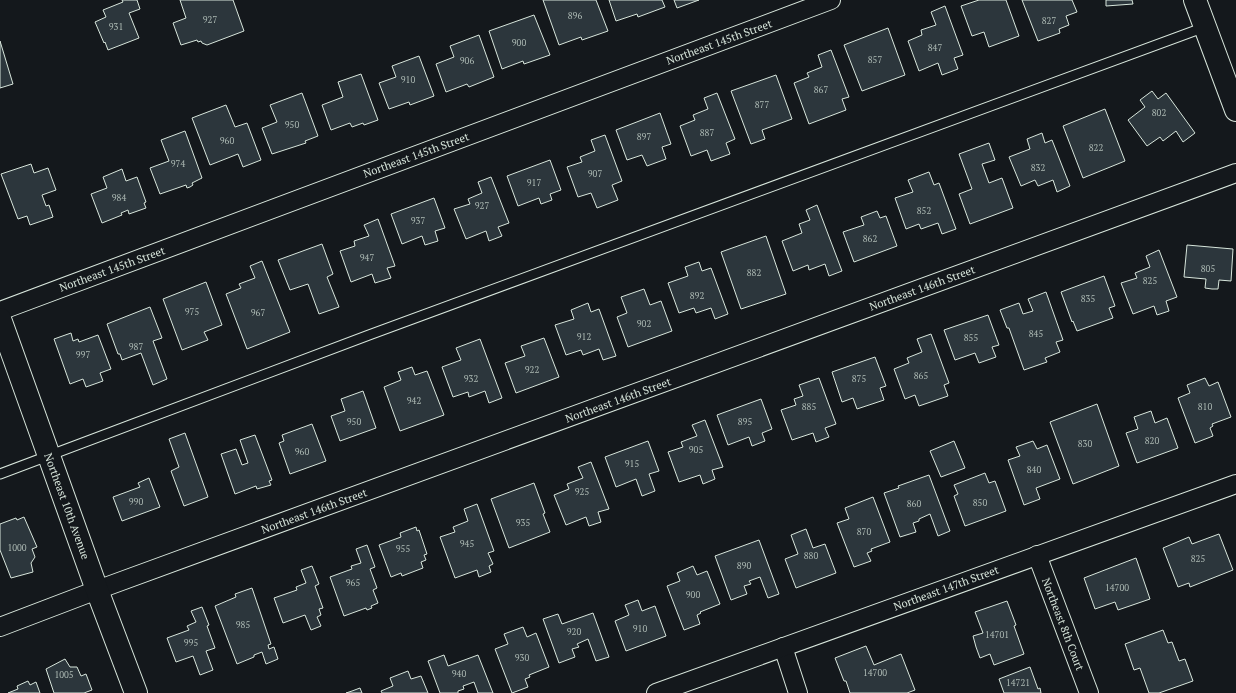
<svg xmlns="http://www.w3.org/2000/svg" width="1236" height="693" font-family="'PT Serif',serif">
	<style>
		.building { fill: #2c363c; stroke: #d8e6dc }
		.lines { fill: none; stroke-linecap: round; stroke-linejoin: round }
		.lane-casing { stroke: #d8e6dc; stroke-width: 11 }
		.street-casing { stroke: #d8e6dc; stroke-width: 20 }
		.secondary-casing { stroke: #d8e6dc; stroke-width: 24 }
		.lane { stroke: #14181c; stroke-width: 9 }
		.street { stroke: #14181c; stroke-width: 18 }
		.secondary { stroke: #14181c; stroke-width: 22 }
		.labels { text-anchor: middle; stroke-width: 3; stroke-linejoin: round; paint-order: stroke }
		.number-label { font-size: 9px; fill: #adbab4 }
		.street-label { font-size: 11px; fill: #d8e6dc; stroke: #14181c }
	</style>
	<rect width="100%" height="100%" fill="#14181c"/>
	<!-- building -->
	<g class="building">
		<polygon points="122,0 137,0 140,9 129,13 139,38 108,50 105,42 104,43 95,22 106,17 103,10 123,2"/>
		<polygon points="180,0 233,0 244,31 207,45 202,43 201,41 198,42 197,40 181,45 173,23 186,18"/>
		<polygon points="543,0 596,0 608,31 582,40 581,37 559,45"/>
		<polygon points="609,0 662,0 665,7 638,17 637,14 616,21"/>
		<polygon points="674,0 699,0 677,8"/>
		<polygon points="979,0 1006,0 1019,36 989,47 984,32 972,36 961,6"/>
		<polygon points="1022,0 1072,0 1077,12 1066,16 1069,25 1059,29 1060,33 1038,41"/>
		<polygon points="1106,0 1132,0 1133,4 1106,6"/>
		<polygon points="945,6 963,55 954,58 958,69 942,75 938,63 919,71 908,41 922,35 921,30 936,25 931,12"/>
		<polygon points="534,15 550,55 524,64 523,61 502,69 489,31"/>
		<polygon points="888,28 905,75 862,91 844,45"/>
		<polygon points="479,35 494,77 469,87 467,84 446,92 436,64 454,57 450,46"/>
		<polygon points="0,41 13,84 0,88"/>
		<polygon points="831,50 849,97 842,99 846,110 809,124 794,83 809,77 807,73 822,67 818,55"/>
		<polygon points="419,56 434,96 410,105 409,102 389,109 379,83 396,77 392,66"/>
		<polygon points="361,74 378,120 364,125 363,123 352,127 350,123 331,130 322,105 343,97 338,82"/>
		<polygon points="776,75 792,119 762,130 765,139 751,144 731,91"/>
		<polygon points="1152,91 1158,99 1166,93 1195,133 1183,142 1176,131 1163,141 1160,137 1147,146 1128,120 1145,107 1140,100"/>
		<polygon points="302,93 318,136 305,141 306,143 272,154 262,128 277,122 270,105"/>
		<polygon points="717,93 735,139 726,143 730,154 711,161 707,150 691,156 680,126 695,120 693,115 708,109 704,98"/>
		<polygon points="226,105 235,127 247,123 261,160 243,167 238,154 210,165 192,118"/>
		<polygon points="1105,109 1125,161 1083,178 1063,126"/>
		<polygon points="660,113 671,144 662,147 666,159 647,166 642,155 627,160 616,130"/>
		<polygon points="185,131 202,178 192,183 193,185 190,187 187,188 186,185 160,194 150,168 169,161 161,140"/>
		<polygon points="1042,133 1045,143 1052,140 1070,186 1057,192 1053,180 1038,186 1035,180 1021,186 1009,157 1030,149 1027,139"/>
		<polygon points="605,135 622,181 612,185 618,200 597,208 591,193 578,197 567,167 582,162 580,157 595,151 591,140"/>
		<polygon points="989,143 995,160 982,164 989,183 1002,178 1013,208 970,224 959,194 972,189 959,154"/>
		<polygon points="550,160 561,190 550,194 552,200 541,204 539,198 518,206 507,176"/>
		<polygon points="31,164 34,173 48,168 56,190 42,195 46,206 49,205 53,217 30,225 27,216 18,219 1,174"/>
		<polygon points="122,169 126,181 137,177 146,202 144,203 146,208 129,214 128,210 121,213 122,215 102,223 91,194 107,188 103,177"/>
		<polygon points="929,172 934,185 939,183 956,229 942,234 938,223 921,229 919,224 906,229 895,198 913,192 908,180"/>
		<polygon points="491,177 509,223 498,227 502,236 489,241 486,231 466,239 454,209 470,204 468,199 482,193 478,182"/>
		<polygon points="434,198 445,228 435,231 438,241 425,245 422,236 402,244 391,214"/>
		<polygon points="817,205 842,271 829,276 825,264 809,270 808,265 793,271 782,241 802,233 799,224 810,220 806,210"/>
		<polygon points="877,211 880,218 886,216 897,246 854,262 843,232 864,225 861,217"/>
		<polygon points="378,219 395,266 387,268 391,278 375,283 372,274 351,282 340,251 355,246 354,241 369,236 364,225"/>
		<polygon points="766,236 786,294 741,309 721,252"/>
		<polygon points="322,244 333,274 327,277 339,307 319,314 308,284 290,290 278,260"/>
		<polygon points="1187,245 1233,249 1231,281 1219,280 1218,289 1212,289 1205,288 1206,279 1184,277"/>
		<polygon points="1159,250 1177,297 1166,301 1169,311 1157,315 1154,306 1133,314 1121,283 1137,278 1135,273 1150,267 1146,256"/>
		<polygon points="262,261 290,332 247,349 226,294 241,288 239,284 255,278 250,266"/>
		<polygon points="699,262 702,271 711,268 728,314 715,319 711,308 696,313 694,308 679,313 668,283 688,276 685,267"/>
		<polygon points="1104,276 1115,306 1109,308 1113,318 1077,331 1073,321 1072,322 1061,292"/>
		<polygon points="206,282 222,325 204,332 208,340 182,350 163,299"/>
		<polygon points="644,289 650,305 661,301 672,331 628,347 617,317 627,313 621,297"/>
		<polygon points="1046,292 1063,340 1056,342 1060,352 1045,358 1047,362 1024,370 1009,328 1007,328 1000,310 1019,303 1023,314 1033,311 1028,299"/>
		<polygon points="588,303 591,312 599,309 616,356 603,360 599,349 583,355 581,350 566,355 555,325 574,319 571,310"/>
		<polygon points="150,307 162,338 153,341 167,379 153,385 141,353 122,360 120,354 118,354 107,324"/>
		<polygon points="988,315 999,345 992,347 996,357 979,363 975,353 955,360 944,330"/>
		<polygon points="71,333 73,341 78,339 79,342 98,335 111,369 100,373 103,381 86,387 83,379 70,384 54,339"/>
		<polygon points="931,334 949,383 944,385 948,396 919,406 915,395 905,399 894,369 909,363 907,358 922,352 917,339"/>
		<polygon points="544,338 559,377 516,393 505,363 525,356 521,346"/>
		<polygon points="480,339 502,398 489,403 485,391 469,397 468,392 453,397 442,367 461,360 456,348"/>
		<polygon points="875,357 886,386 880,388 884,400 857,409 853,398 842,402 832,372"/>
		<polygon points="412,367 415,375 427,371 444,415 400,431 384,387 401,380 398,372"/>
		<polygon points="819,378 836,424 825,428 829,437 816,442 813,433 792,440 781,410 796,405 794,399 803,396 799,385"/>
		<polygon points="1205,378 1209,386 1218,382 1231,417 1212,424 1213,426 1210,428 1213,436 1195,443 1178,398 1190,393 1187,385"/>
		<polygon points="363,391 376,428 340,441 331,416 345,411 341,399"/>
		<polygon points="761,399 772,429 762,433 765,441 752,446 749,437 728,445 717,415"/>
		<polygon points="1097,404 1119,466 1073,484 1050,422"/>
		<polygon points="1151,411 1155,423 1167,418 1178,448 1137,463 1126,433 1138,429 1134,417"/>
		<polygon points="705,420 723,467 712,470 715,479 703,484 700,475 679,482 668,452 683,447 681,442 697,436 692,425"/>
		<polygon points="312,424 326,461 290,474 279,443 284,441 282,435"/>
		<polygon points="185,433 208,497 184,506 171,471 179,467 169,439"/>
		<polygon points="255,435 272,480 269,481 271,485 257,489 256,486 235,494 221,454 236,449 242,465 248,463 240,440"/>
		<polygon points="648,441 659,471 649,474 655,491 642,496 636,479 616,487 605,457"/>
		<polygon points="954,441 965,468 941,477 930,451"/>
		<polygon points="1033,441 1037,449 1047,445 1060,479 1036,488 1040,499 1024,505 1008,460 1020,456 1016,447"/>
		<polygon points="591,462 609,509 598,512 601,522 589,526 586,517 566,525 554,495 569,489 567,484 583,478 578,467"/>
		<polygon points="985,473 989,483 995,481 1006,511 965,526 954,496 958,494 954,485"/>
		<polygon points="929,475 950,531 938,536 930,514 919,519 919,521 913,523 916,532 900,537 884,493 899,488 898,486"/>
		<polygon points="149,478 160,507 122,521 113,497 140,487 138,483"/>
		<polygon points="534,483 545,513 543,514 550,532 509,548 491,499"/>
		<polygon points="873,497 890,542 871,549 872,551 867,553 871,561 854,567 837,523 849,519 845,508"/>
		<polygon points="477,504 494,551 488,553 493,564 489,566 491,572 479,577 477,570 455,578 440,537 455,532 453,527 468,521 464,509"/>
		<polygon points="24,517 37,547 32,549 35,557 31,563 33,572 11,578 0,550 0,524 16,518 17,520"/>
		<polygon points="416,527 417,531 419,530 427,554 424,555 426,560 421,562 423,568 402,576 401,573 391,577 379,545 401,537 400,533"/>
		<polygon points="806,529 813,548 825,544 836,573 796,588 785,559 798,554 791,535"/>
		<polygon points="1219,534 1233,570 1190,587 1189,583 1178,587 1163,548 1189,537 1192,544"/>
		<polygon points="759,540 779,594 768,598 760,577 749,581 751,584 744,586 747,594 731,600 715,556"/>
		<polygon points="367,545 375,567 370,569 377,588 373,590 378,603 371,606 372,608 367,610 366,608 344,616 330,577 352,569 351,566 361,563 356,549"/>
		<polygon points="1136,558 1150,599 1118,610 1115,602 1095,609 1084,578"/>
		<polygon points="312,566 319,584 315,586 323,608 319,609 321,615 317,617 321,626 311,630 305,615 283,623 274,598 297,590 296,587 306,583 301,570"/>
		<polygon points="693,566 697,575 707,571 720,604 700,612 701,613 697,615 700,624 684,630 667,586 680,581 677,573"/>
		<polygon points="252,588 271,644 268,645 269,649 274,647 278,659 266,664 262,652 254,655 254,657 237,664 215,606 236,597 235,594"/>
		<polygon points="638,600 642,611 655,606 666,636 626,651 615,621 629,615 625,605"/>
		<polygon points="1007,601 1016,625 1014,626 1024,654 994,665 990,654 980,658 976,647 973,636 983,633 975,612"/>
		<polygon points="202,607 209,625 207,626 215,648 206,651 213,670 200,675 193,656 176,662 167,638 189,630 187,626 196,622 191,611"/>
		<polygon points="593,613 609,657 596,661 588,639 577,644 579,647 572,649 575,657 559,663 543,619 558,614 562,624"/>
		<polygon points="523,627 527,637 536,633 549,667 529,675 530,677 525,679 528,687 512,693 495,649 508,644 504,634"/>
		<polygon points="1163,630 1168,643 1172,642 1179,661 1185,659 1193,681 1159,693 1149,693 1140,668 1134,670 1125,644"/>
		<polygon points="866,646 874,665 901,654 915,690 907,693 850,693 846,681 844,681 835,658"/>
		<polygon points="444,655 448,666 478,655 493,693 478,693 474,682 463,686 464,689 458,691 458,693 440,693 428,661"/>
		<polygon points="65,659 70,667 77,667 81,676 86,674 92,690 84,693 54,693 46,669"/>
		<polygon points="1030,667 1038,689 1040,688 1041,693 1004,693 999,679"/>
		<polygon points="408,671 411,679 421,676 428,693 382,693 381,691 393,686 390,678"/>
		<polygon points="28,681 30,685 36,682 40,693 8,693 18,689 17,686"/>
		<polygon points="360,688 362,693 346,693 352,691"/>
	</g>
	<g class="lines">
		<!-- lane casing -->
		<g class="lane-casing">
			<polyline id="lane" points="0,474 369,335 1205,27"/>
		</g>
		<!-- street casing -->
		<g class="street-casing">
			<g id="street">
				<polyline points="0,311 831,0"/>
				<polyline points="1037,555 1089,693"/>
				<polyline points="0,627 97,590 1236,173"/>
				<polyline points="783,647 798,693"/>
				<polyline points="656,693 1236,484"/>
			</g>
		</g>
		<!-- secondary casing -->
		<g class="secondary-casing">
			<g id="secondary">
				<polyline points="1195,0 1236,110"/>
				<polyline points="0,319 97,590 136,693"/>
			</g>
		</g>
		<!-- lane -->
		<use href="#lane" class="lane"/>
		<!-- street -->
		<use href="#street" class="street"/>
		<!-- secondary -->
		<use href="#secondary" class="secondary"/>
	</g>
	<g class="labels">
		<!-- number labels -->
		<g class="number-label">
			<text x="575" y="19">896</text>
			<text x="210" y="23">927</text>
			<text x="1049" y="24">827</text>
			<text x="116" y="30">931</text>
			<text x="519" y="46">900</text>
			<text x="935" y="51">847</text>
			<text x="875" y="63">857</text>
			<text x="467" y="64">906</text>
			<text x="408" y="83">910</text>
			<text x="821" y="93">867</text>
			<text x="762" y="108">877</text>
			<text x="1159" y="116">802</text>
			<text x="292" y="128">950</text>
			<text x="707" y="136">887</text>
			<text x="644" y="140">897</text>
			<text x="227" y="144">960</text>
			<text x="1096" y="151">822</text>
			<text x="178" y="167">974</text>
			<text x="1038" y="171">832</text>
			<text x="595" y="177">907</text>
			<text x="534" y="186">917</text>
			<text x="119" y="201">984</text>
			<text x="482" y="209">927</text>
			<text x="924" y="214">852</text>
			<text x="418" y="224">937</text>
			<text x="870" y="242">862</text>
			<text x="367" y="261">947</text>
			<text x="1208" y="272">805</text>
			<text x="754" y="276">882</text>
			<text x="1150" y="284">825</text>
			<text x="697" y="299">892</text>
			<text x="1088" y="302">835</text>
			<text x="192" y="315">975</text>
			<text x="258" y="316">967</text>
			<text x="644" y="327">902</text>
			<text x="1036" y="337">845</text>
			<text x="584" y="340">912</text>
			<text x="971" y="341">855</text>
			<text x="136" y="350">987</text>
			<text x="83" y="358">997</text>
			<text x="532" y="373">922</text>
			<text x="921" y="379">865</text>
			<text x="471" y="382">932</text>
			<text x="859" y="382">875</text>
			<text x="414" y="404">942</text>
			<text x="809" y="410">885</text>
			<text x="1205" y="410">810</text>
			<text x="354" y="425">950</text>
			<text x="745" y="425">895</text>
			<text x="1152" y="444">820</text>
			<text x="1085" y="447">830</text>
			<text x="696" y="453">905</text>
			<text x="302" y="455">960</text>
			<text x="632" y="467">915</text>
			<text x="1034" y="473">840</text>
			<text x="582" y="495">925</text>
			<text x="136" y="505">990</text>
			<text x="980" y="506">850</text>
			<text x="914" y="507">860</text>
			<text x="523" y="526">935</text>
			<text x="864" y="535">870</text>
			<text x="467" y="547">945</text>
			<text x="17" y="551">1000</text>
			<text x="403" y="552">955</text>
			<text x="811" y="559">880</text>
			<text x="1198" y="562">825</text>
			<text x="744" y="569">890</text>
			<text x="353" y="586">965</text>
			<text x="1117" y="591">14700</text>
			<text x="693" y="598">900</text>
			<text x="243" y="628">985</text>
			<text x="640" y="632">910</text>
			<text x="574" y="635">920</text>
			<text x="997" y="638">14701</text>
			<text x="191" y="646">995</text>
			<text x="522" y="661">930</text>
			<text x="875" y="676">14700</text>
			<text x="459" y="677">940</text>
			<text x="64" y="678">1005</text>
			<text x="1018" y="686">14721</text>
		</g>
		<!-- street labels -->
		<g class="street-label">
			<text transform="translate(719 42) rotate(-20)" y="4">Northeast 145th Street</text>
			<text transform="translate(416 155) rotate(-20)" y="4">Northeast 145th Street</text>
			<text transform="translate(112 269) rotate(-20)" y="4">Northeast 145th Street</text>
			<text transform="translate(922 288) rotate(-20)" y="4">Northeast 146th Street</text>
			<text transform="translate(618 400) rotate(-20)" y="4">Northeast 146th Street</text>
			<text transform="translate(67 506) rotate(70)" y="4">Northeast 10th Avenue</text>
			<text transform="translate(314 511) rotate(-20)" y="4">Northeast 146th Street</text>
			<text transform="translate(946 588) rotate(-20)" y="4">Northeast 147th Street</text>
			<text transform="translate(1063 624) rotate(69)" y="4">Northeast 8th Court</text>
		</g>
	</g>
</svg>
